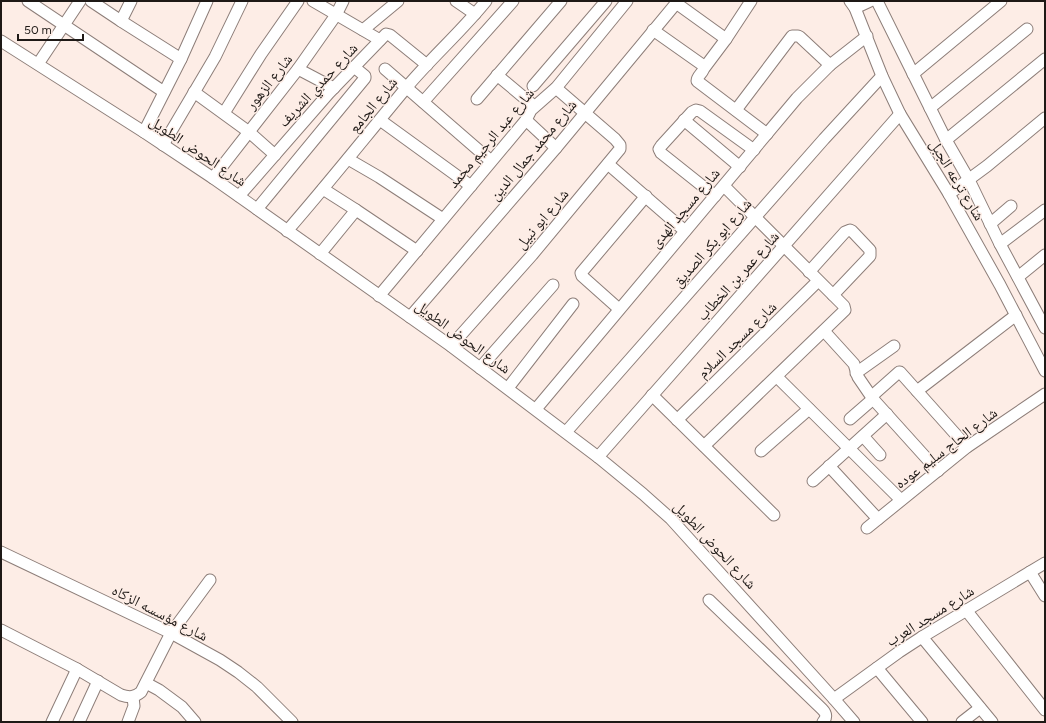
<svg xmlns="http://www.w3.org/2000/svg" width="1046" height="723" font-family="Figtree,'Noto Naskh Arabic',sans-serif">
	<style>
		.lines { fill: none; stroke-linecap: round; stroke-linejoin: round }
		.minor-casing { stroke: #8d7e79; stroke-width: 13 }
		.minor { stroke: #fff; stroke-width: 11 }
		.labels { text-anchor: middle; stroke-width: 3; stroke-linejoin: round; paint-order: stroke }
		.street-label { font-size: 15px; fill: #1e1916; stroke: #fdede6 }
	</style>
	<rect width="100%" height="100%" fill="#fdede6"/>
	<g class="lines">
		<!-- minor casing -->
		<g class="minor-casing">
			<g id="minor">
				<polyline points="28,1 164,92"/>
				<polyline points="91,1 121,21 181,59"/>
				<polyline points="313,1 380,40"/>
				<polyline points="456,1 475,14"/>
				<polyline points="850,1 855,8 882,76 900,114 949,194 1000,285 1045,371"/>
				<polyline points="877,1 946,140 969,180 1000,244 1045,328"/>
				<polyline points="676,3 726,39"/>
				<polyline points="855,8 870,1"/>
				<polyline points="121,21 131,1"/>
				<polyline points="363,30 398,1"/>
				<path d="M653,30L704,66C705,72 697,75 697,81L767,134"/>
				<polyline points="1,41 144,132 213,178 451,346 598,457 643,494 671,519 834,699 854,722"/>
				<polyline points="38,64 80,1"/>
				<polyline points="705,67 726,39 751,1"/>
				<polyline points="298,69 334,88"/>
				<polyline points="385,69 491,161"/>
				<polyline points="913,74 1001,1"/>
				<polyline points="497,75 534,106"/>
				<polyline points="533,86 606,1"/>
				<polyline points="194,92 249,132 275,155"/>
				<polyline points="477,99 561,1"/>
				<polyline points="423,102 513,1"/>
				<polyline points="930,108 1027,29"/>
				<polyline points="736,110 792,36 798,36 800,37 830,65"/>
				<polyline points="224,113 261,54 298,1"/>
				<polyline points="380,120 471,186"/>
				<polyline points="526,120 556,148"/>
				<polyline points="684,120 740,167"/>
				<polyline points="144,132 181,59 207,1"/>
				<polyline points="946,140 1045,59"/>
				<polyline points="163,145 215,57 242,1"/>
				<polyline points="348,159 379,177 443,219"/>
				<polyline points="608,164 685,231"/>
				<polyline points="213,178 298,69 336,15 343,1"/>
				<polyline points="323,189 356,210 417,251"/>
				<polyline points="949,194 987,166 1045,118"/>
				<polyline points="239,196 329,93 386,34 390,35 427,65"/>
				<polyline points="715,196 661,153 659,149 661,146 692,112 696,110 700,111 754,150"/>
				<polyline points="257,209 365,78 365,76 354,67"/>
				<polyline points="990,224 1011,206"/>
				<path d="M287,231C328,184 366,136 406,88C431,58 461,32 486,1"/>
				<polyline points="1000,244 1045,210"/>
				<polyline points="320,254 356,210"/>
				<polyline points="809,272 845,232 850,230 852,231 870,250 870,256 833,295"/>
				<polyline points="1018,277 1045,255"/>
				<polyline points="379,296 526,120 531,110 556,88 627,1"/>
				<polyline points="619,309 582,276 581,273 646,196"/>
				<polyline points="410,317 556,148 678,1"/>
				<polyline points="824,331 854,364 858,377 873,399 938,471"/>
				<polyline points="451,346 532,255 620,149 620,145 615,139 556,88"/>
				<polyline points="480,368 553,285"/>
				<polyline points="856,373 894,346"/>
				<polyline points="777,377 901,500"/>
				<polyline points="508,388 573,304"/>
				<polyline points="917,391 1016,315"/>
				<polyline points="652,395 774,515"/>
				<polyline points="872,396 899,372 900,372 967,447"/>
				<polyline points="536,409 797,98 830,65 867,36"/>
				<polyline points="850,419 873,399"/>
				<polyline points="677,420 818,281"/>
				<polyline points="566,432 824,139 882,76"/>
				<polyline points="863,436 880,455"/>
				<polyline points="704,446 845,310 844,306 724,186"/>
				<polyline points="761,451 809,409"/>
				<polyline points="598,457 900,114"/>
				<polyline points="829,466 878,519"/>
				<polyline points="813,481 887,414"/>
				<polyline points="867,528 967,447 1045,394"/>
				<polyline points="1,552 171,633 220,660 238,672 257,687 292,722"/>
				<polyline points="1030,572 1045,596"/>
				<path d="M709,600L822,709C827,714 827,717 823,722"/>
				<polyline points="966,610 1045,710"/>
				<path d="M1,630L77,669L121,695C130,698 135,697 141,692L171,633L210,580"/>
				<polyline points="922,637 992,722"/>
				<polyline points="877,668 922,722"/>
				<polyline points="146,683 159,690 182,707 195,722"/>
				<polyline points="834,699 899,652 922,637 1045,563"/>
				<polyline points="52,722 77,669"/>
				<polyline points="79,722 98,681"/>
				<polyline points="128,722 134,706 133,697"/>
				<polyline points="962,722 980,708"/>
			</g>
		</g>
		<!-- minor -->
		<use href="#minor" class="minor"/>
	</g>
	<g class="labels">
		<!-- street labels -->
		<g class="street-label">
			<text transform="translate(269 82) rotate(-52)" y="5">شارع الزهور</text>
			<text transform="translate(318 85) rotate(-47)" y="5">شارع حمدي الشريف</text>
			<text transform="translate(373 105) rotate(-51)" y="5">شارع الجامع</text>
			<text transform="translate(491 138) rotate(-50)" y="5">شارع عبد الرحيم محمد</text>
			<text transform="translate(533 150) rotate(-50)" y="5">شارع محمد جمال الدين</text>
			<text transform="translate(198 151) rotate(34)" y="5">شارع الحوض الطويل</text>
			<text transform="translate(957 180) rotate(59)" y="5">شارع ترعه الجبل</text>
			<text transform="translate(685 208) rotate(-50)" y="5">شارع مسجد الهدى</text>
			<text transform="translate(542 219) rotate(-50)" y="5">شارع ابو نبيل</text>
			<text transform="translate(712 243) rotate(-49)" y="5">شارع ابو بكر الصديق</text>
			<text transform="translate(738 276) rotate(-48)" y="5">شارع عمر بن الخطاب</text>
			<text transform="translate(463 337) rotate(36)" y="5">شارع الحوض الطويل</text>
			<text transform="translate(737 340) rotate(-44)" y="5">شارع مسجد السلام</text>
			<text transform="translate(946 448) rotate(-37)" y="5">شارع الحاج سليم عوده</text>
			<text transform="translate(715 545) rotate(47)" y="5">شارع الحوض الطويل</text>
			<text transform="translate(160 613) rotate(27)" y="5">شارع مؤسسه الزكاه</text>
			<text transform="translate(930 616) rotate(-32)" y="5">شارع مسجد العرب</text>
		</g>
	</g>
	<!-- border -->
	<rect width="1046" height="723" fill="none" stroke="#1e1916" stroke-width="4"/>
	<!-- scale -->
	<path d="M18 34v6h65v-6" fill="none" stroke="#1e1916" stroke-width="2"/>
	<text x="24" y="34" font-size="12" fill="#1e1916" stroke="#fdede6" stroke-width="3" paint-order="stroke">50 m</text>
</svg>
